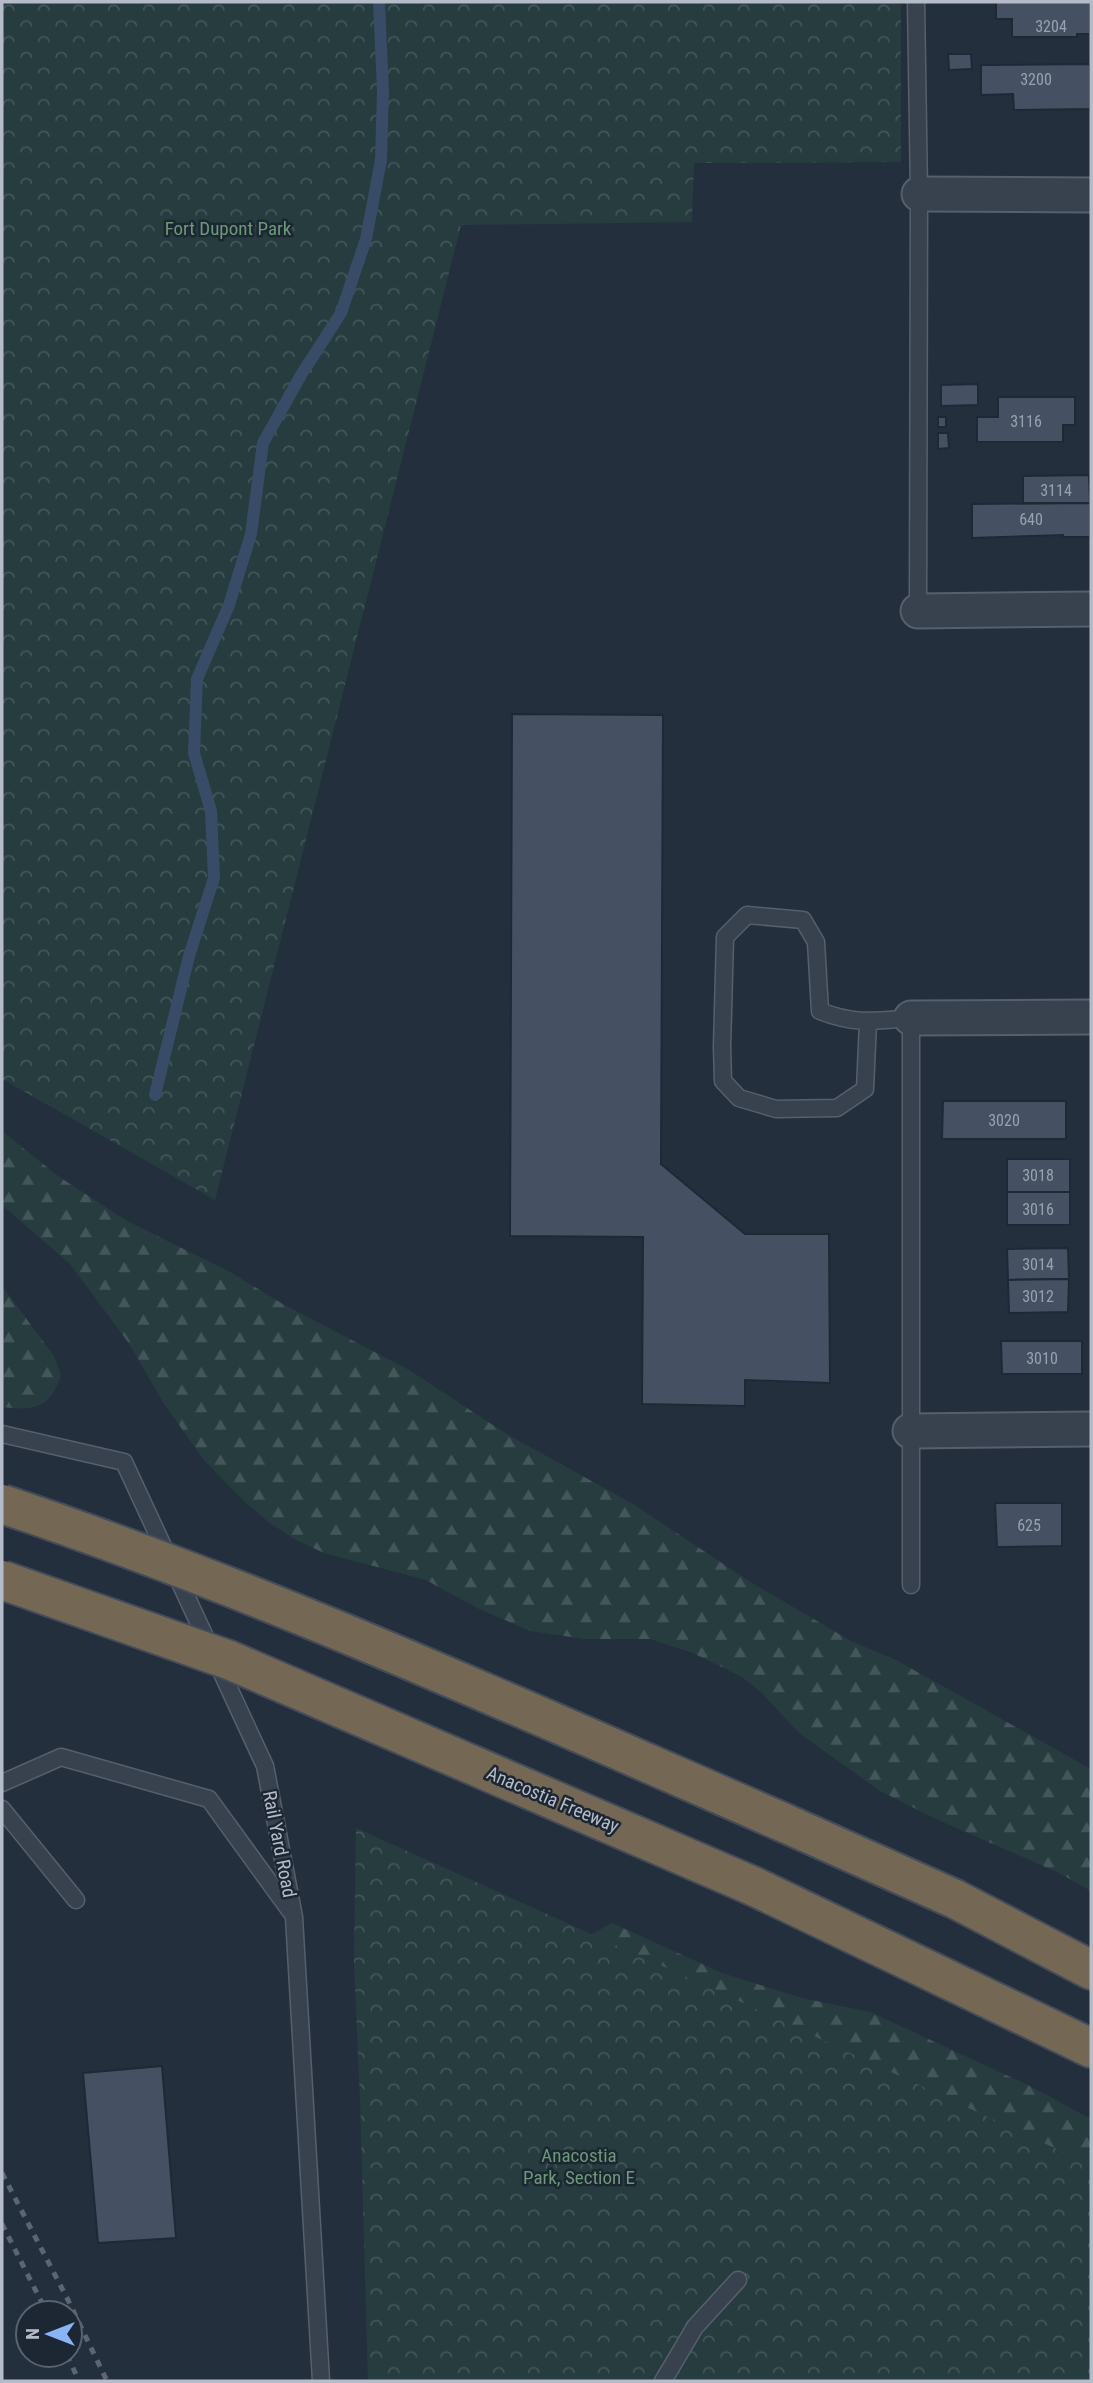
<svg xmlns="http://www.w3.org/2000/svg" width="1093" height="2383" font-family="'Roboto Condensed',sans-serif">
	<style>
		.forest { fill: url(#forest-firs) }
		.park { fill: url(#park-crowns) }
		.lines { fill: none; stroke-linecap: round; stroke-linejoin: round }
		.stream { stroke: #394c67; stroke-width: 12 }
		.building { fill: #455162; stroke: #1f2835; stroke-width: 2 }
		.lane-casing { stroke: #565f6c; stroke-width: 19 }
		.street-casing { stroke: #565f6c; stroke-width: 37 }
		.highway-casing { stroke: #434c59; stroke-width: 42 }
		.lane { stroke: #38414e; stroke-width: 16 }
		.street { stroke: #38414e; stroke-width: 33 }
		.highway { stroke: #746855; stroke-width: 38 }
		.rail { stroke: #5a6575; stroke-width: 5; stroke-dasharray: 7 7; stroke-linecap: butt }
		.highway-bridge-casing { stroke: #434c59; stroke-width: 42; stroke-linecap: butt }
		.highway-bridge { stroke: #746855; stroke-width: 38 }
		.labels { text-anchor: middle; stroke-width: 5; stroke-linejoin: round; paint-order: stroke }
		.number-label { font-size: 16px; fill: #98a1af }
		.park-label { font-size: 19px; fill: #6b9a76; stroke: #1d2633 }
		.street-label { font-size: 19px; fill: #b4bcc9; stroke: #1d2633 }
	</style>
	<defs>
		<pattern id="forest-firs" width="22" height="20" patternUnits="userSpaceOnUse" patternTransform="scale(1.75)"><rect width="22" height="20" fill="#263c3f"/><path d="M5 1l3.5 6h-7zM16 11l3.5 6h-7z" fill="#435659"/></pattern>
		<pattern id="park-crowns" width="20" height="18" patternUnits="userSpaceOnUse" patternTransform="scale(1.75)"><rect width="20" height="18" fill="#263c3f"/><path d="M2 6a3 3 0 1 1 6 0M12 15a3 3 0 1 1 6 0" fill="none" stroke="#435659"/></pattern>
	</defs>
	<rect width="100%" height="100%" fill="#242f3e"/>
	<!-- forest -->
	<g class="forest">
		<polygon points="2,1131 58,1176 127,1221 232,1273 281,1303 409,1370 505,1433 633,1504 752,1583 851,1641 896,1660 1091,1769 1091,1891 1059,1873 932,1817 880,1791 799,1733 762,1693 742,1677 693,1653 650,1639 585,1639 530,1631 477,1608 426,1580 324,1553 296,1540 270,1523 246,1503 203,1459 163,1402 128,1342 70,1264 2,1205"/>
		<path d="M2,1286L54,1356L61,1375C50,1408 35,1411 2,1407Z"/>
		<polygon points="612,1923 722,1973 802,1998 870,2012 1028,2085 1091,2119 1091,2257 590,1935"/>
	</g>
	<!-- park -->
	<g class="park">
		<polygon points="2,2 901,2 901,162 694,163 692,222 461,225 215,1200 2,1079"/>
		<polygon points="356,1828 709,1987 1091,2165 1091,2381 368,2381 360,2100 354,1961"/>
	</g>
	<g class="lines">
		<!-- stream -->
		<polyline class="stream" points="155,1095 189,956 214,878 211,811 194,753 197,679 229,605 251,534 263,443 301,375 341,313 366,239 381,160 383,91 379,2"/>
	</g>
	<!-- building -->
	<g class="building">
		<polygon points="996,2 1090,2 1090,34 1077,34 1077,37 1012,37 1012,19 996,19"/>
		<polygon points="948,54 971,54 972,69 949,70"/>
		<polygon points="1090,64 1090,109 1014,110 1013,94 981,95 981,65"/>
		<polygon points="978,384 978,405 941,406 941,385"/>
		<polygon points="998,397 1075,397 1075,425 1063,425 1063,442 977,442 977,417 998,417"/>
		<rect x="938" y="417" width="8" height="10"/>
		<polygon points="938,433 948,433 949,448 938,449"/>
		<polygon points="1089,475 1090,503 1023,503 1023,476"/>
		<polygon points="1090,503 1090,537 1063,537 1063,535 972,538 972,504"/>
		<polygon points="512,714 663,715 661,1164 745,1234 829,1234 830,1383 745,1380 745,1406 642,1404 643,1237 510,1236"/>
		<polygon points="943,1101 1066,1101 1066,1139 942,1139"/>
		<rect x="1007" y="1159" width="63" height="33"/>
		<rect x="1007" y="1192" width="63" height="33"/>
		<polygon points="1068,1248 1069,1279 1008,1280 1007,1249"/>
		<polygon points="1069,1279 1068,1312 1009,1313 1008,1280"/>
		<polygon points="1001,1341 1082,1341 1082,1374 1002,1374"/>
		<polygon points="995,1503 1062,1503 1062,1546 997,1547"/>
		<polygon points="162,2066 176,2238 98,2243 83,2073"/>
	</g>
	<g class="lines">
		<!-- lane casing -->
		<g class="lane-casing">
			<g id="lane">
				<polyline points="916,2 919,194 918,611"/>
				<path d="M868,1022L865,1089L837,1108L776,1109L739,1098L723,1081L722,1047L725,937L747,915L803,920L816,942L820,1011C856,1025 874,1021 911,1018V1585"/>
				<polyline points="2,1434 124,1462 265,1766 294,1917 321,2381"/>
				<polyline points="2,1783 61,1757 209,1799 291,1912"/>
				<polyline points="2,1809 76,1900"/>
				<polyline points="663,2381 695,2327 738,2280"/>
			</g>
		</g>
		<!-- street casing -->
		<g class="street-casing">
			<g id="street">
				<polyline points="919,194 1091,195"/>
				<polyline points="918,611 1091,609"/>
				<polyline points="911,1018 1091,1017"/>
				<polyline points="910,1431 1091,1429"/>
			</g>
		</g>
		<!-- highway casing -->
		<g class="highway-casing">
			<g id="highway">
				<polyline points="780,1821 955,1899 1091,1970"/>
				<polyline points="753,1886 1091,2048"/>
			</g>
		</g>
		<!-- lane -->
		<use href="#lane" class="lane"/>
		<!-- street -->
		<use href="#street" class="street"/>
		<!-- highway -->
		<use href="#highway" class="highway"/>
		<!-- rail -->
		<g class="rail">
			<polyline points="2,2173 68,2300 107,2381"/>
			<polyline points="2,2224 47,2313"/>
			<polyline points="67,2355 79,2381"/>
		</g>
		<!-- highway-bridge casing -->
		<g class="highway-bridge-casing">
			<g id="highway-bridge">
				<path d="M2,1504C268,1593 523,1709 780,1821"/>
				<polyline points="2,1580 229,1660 753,1886"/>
			</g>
		</g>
		<!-- highway-bridge -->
		<use href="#highway-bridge" class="highway-bridge"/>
	</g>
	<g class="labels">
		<!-- number labels -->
		<g class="number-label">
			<text x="1051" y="32">3204</text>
			<text x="1036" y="85">3200</text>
			<text x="1026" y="427">3116</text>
			<text x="1056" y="496">3114</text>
			<text x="1031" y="525">640</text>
			<text x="1004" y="1126">3020</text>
			<text x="1038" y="1181">3018</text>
			<text x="1038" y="1215">3016</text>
			<text x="1038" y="1270">3014</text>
			<text x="1038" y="1302">3012</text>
			<text x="1042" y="1364">3010</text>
			<text x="1029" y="1531">625</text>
		</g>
		<!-- park labels -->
		<g class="park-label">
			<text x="228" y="235">Fort Dupont Park</text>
			<text x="579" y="2162">Anacostia<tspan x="579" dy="22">Park, Section E</tspan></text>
		</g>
		<!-- street labels -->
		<g class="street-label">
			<text transform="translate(553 1799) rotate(23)" y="7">Anacostia Freeway</text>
			<text transform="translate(280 1844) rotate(79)" y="7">Rail Yard Road</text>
		</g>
	</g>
	<!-- border -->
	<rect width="1093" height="2383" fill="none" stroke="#b4bcc9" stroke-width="7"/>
	<!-- north arrow -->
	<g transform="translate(49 2334) rotate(270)"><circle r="33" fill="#1d2633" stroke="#59626f" stroke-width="2"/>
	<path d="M0-5L12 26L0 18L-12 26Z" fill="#8ab4f8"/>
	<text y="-10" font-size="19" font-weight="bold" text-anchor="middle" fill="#b4bcc9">N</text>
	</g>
</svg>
